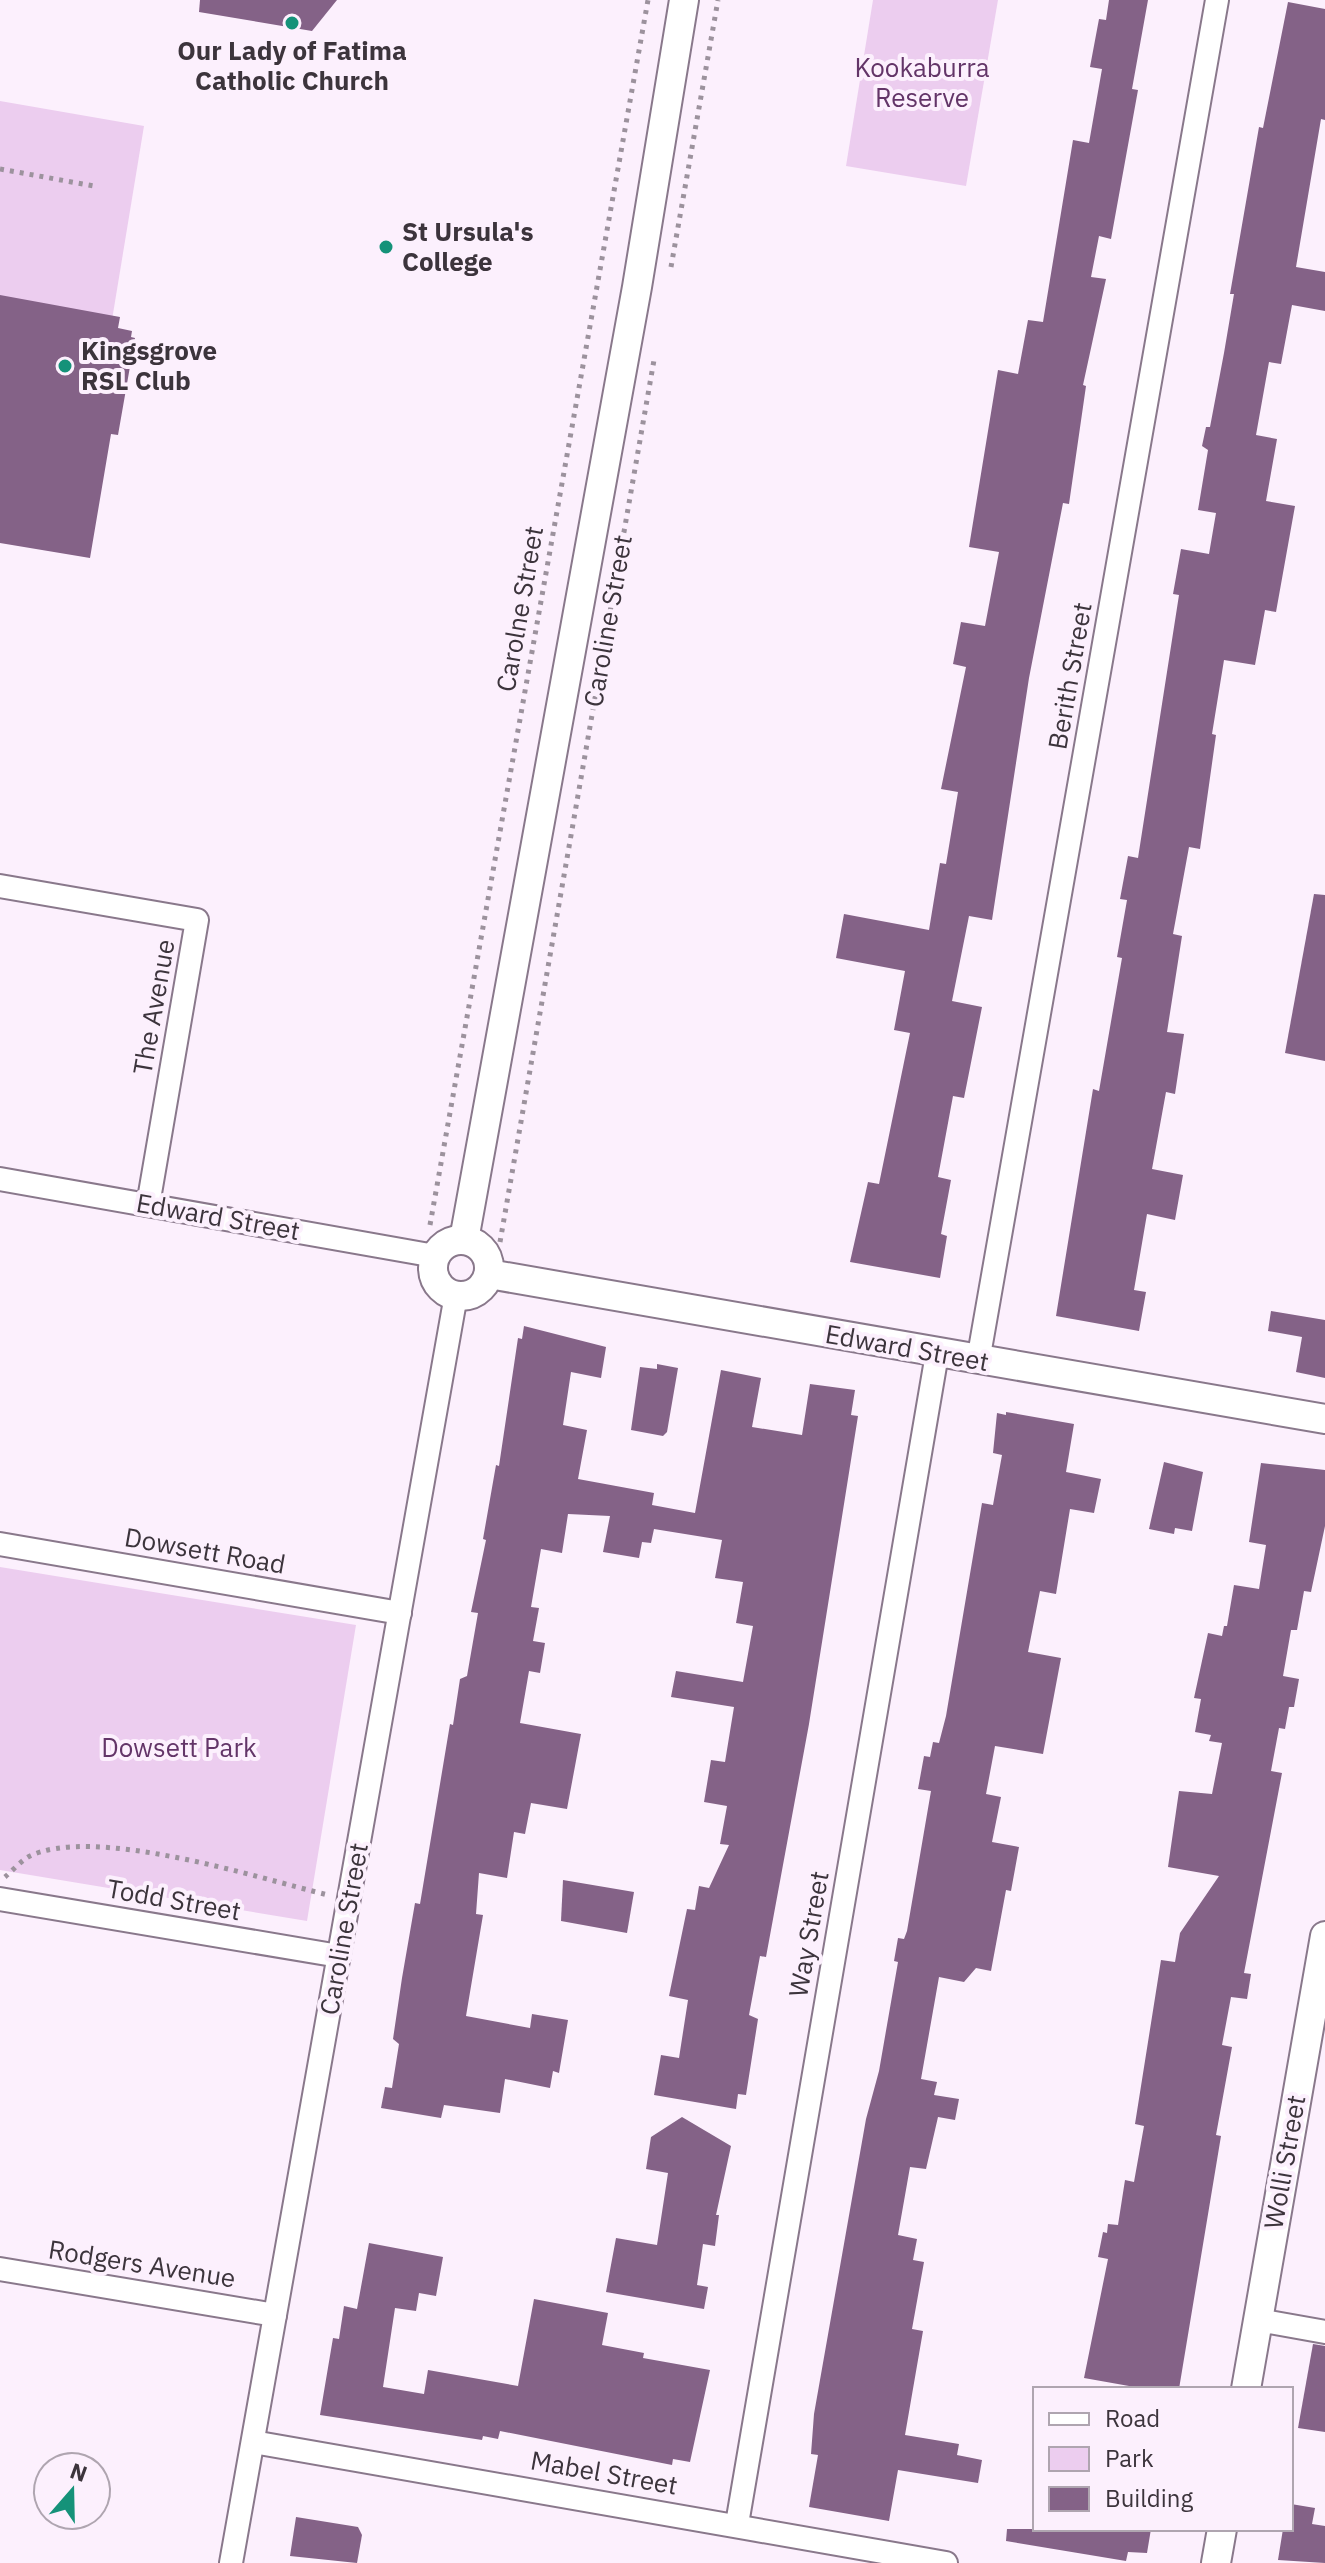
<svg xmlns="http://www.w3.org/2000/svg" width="1325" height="2563" font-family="'IBM Plex Sans',sans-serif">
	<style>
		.green { fill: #eccdef }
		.building { fill: #846287 }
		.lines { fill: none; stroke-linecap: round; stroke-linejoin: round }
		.minor-casing { stroke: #89788b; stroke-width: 26 }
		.tertiary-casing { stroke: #89788b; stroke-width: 32 }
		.path { stroke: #9c929d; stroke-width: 5; stroke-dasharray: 4 6; stroke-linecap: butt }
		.minor { stroke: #fff; stroke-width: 22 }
		.tertiary { stroke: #fff; stroke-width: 28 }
		.poi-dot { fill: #159279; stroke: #fcf0fd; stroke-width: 3 }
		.labels { text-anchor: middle; stroke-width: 8; stroke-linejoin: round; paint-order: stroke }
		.poi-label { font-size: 26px; font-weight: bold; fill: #3c343c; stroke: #fcf0fd; text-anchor: start }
		.park-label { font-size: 26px; fill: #633568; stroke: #fcf0fd }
		.street-label { font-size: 26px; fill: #3c343c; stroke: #fcf0fd }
	</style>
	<rect width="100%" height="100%" fill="#fcf0fd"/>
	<!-- green -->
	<g class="green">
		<polygon points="873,0 998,0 966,186 846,166"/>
		<polygon points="0,101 144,126 110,332 0,313"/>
		<polygon points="0,1567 356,1625 307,1921 0,1870"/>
	</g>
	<!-- building -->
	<g class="building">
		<polygon points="200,0 337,0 312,31 199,12"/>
		<polygon points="1109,0 1148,0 1132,89 1138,90 1111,239 1099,236 1091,277 1106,279 1083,385 1086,386 1069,504 1063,503 1029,678 992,920 969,916 952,1001 982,1007 964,1098 953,1096 938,1177 951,1180 941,1234 947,1236 940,1278 850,1262 868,1182 879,1184 910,1033 894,1030 905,971 836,958 844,914 929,930 940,863 946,864 958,792 941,789 966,667 953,664 961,622 985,626 999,552 969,547 998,370 1018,374 1028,320 1043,322 1073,140 1089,143 1102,69 1090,67 1099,19 1106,20"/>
		<polygon points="1288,2 1325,9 1325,120 1321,119 1296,267 1325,272 1325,311 1292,305 1281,364 1269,362 1256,435 1277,439 1266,501 1295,506 1276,612 1265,610 1255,665 1224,660 1212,734 1216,735 1200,849 1189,847 1173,934 1182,936 1167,1032 1184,1034 1175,1094 1166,1092 1152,1169 1183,1175 1175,1220 1147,1214 1134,1290 1146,1292 1139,1331 1056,1316 1093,1089 1099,1091 1122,958 1117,957 1127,900 1120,899 1128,856 1138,858 1179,595 1173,594 1181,549 1209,554 1216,513 1198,510 1208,450 1202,446 1206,427 1210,427 1224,353 1234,294 1230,294 1259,127 1263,128"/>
		<polygon points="0,295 120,317 118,328 132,331 131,337 135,338 118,435 111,434 90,558 0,543"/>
		<polygon points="1314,894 1325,895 1325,1061 1285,1053"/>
		<polygon points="1271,1311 1325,1320 1325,1378 1296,1372 1302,1337 1268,1331"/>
		<polygon points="524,1326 606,1347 601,1378 571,1372 563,1425 587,1430 578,1479 654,1493 652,1505 695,1513 721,1370 761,1378 752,1427 802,1435 810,1384 855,1390 851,1415 858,1416 809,1724 766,1957 760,1956 749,2015 758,2019 746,2095 738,2094 736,2109 654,2095 661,2055 679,2058 688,2000 669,1996 687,1909 695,1910 699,1886 709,1888 729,1845 720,1844 727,1806 704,1802 711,1760 725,1762 734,1707 671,1697 676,1671 743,1682 753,1626 736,1623 743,1582 715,1578 722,1540 654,1529 651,1543 642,1542 639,1558 603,1552 610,1516 568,1514 562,1553 541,1549 531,1607 539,1608 533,1641 545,1643 540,1673 529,1671 520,1723 581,1734 567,1809 531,1803 525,1834 514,1832 507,1878 479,1873 476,1914 483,1915 466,2016 530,2028 532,2014 568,2020 559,2073 553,2071 550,2088 505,2079 500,2113 444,2105 441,2118 381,2108 385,2087 392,2088 399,2044 393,2039 402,1978 415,1903 420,1904 450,1724 453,1725 460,1679 467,1676 478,1613 471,1612 486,1540 483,1539 496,1465 499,1466 518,1338 522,1339"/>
		<polygon points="657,1364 678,1368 667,1432 663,1436 631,1430 640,1367 657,1369"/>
		<polygon points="1006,1412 1074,1424 1066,1472 1101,1479 1094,1513 1070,1509 1056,1594 1040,1591 1028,1652 1061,1658 1043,1754 995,1746 986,1794 1001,1797 992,1842 1019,1847 1011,1891 1006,1890 991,1971 976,1968 964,1982 939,1977 921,2079 937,2082 934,2095 959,2099 955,2120 938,2117 926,2169 910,2167 898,2235 917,2239 913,2260 924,2262 912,2329 923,2331 905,2435 959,2444 957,2455 982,2460 978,2483 898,2470 889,2521 809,2507 818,2455 811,2454 814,2414 866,2119 879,2071 898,1962 894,1961 898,1938 904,1939 907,1931 931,1791 918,1789 924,1756 930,1757 933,1742 939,1743 946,1716 982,1503 993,1505 1002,1455 993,1453 997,1413 1006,1415"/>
		<polygon points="1164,1462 1203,1472 1192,1531 1175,1528 1174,1534 1149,1529"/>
		<polygon points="1261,1463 1325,1470 1325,1526 1311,1592 1304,1591 1297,1630 1291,1630 1283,1676 1299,1679 1294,1707 1289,1707 1285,1729 1279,1728 1271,1771 1282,1773 1244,1973 1251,1974 1247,1999 1231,1997 1222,2045 1232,2047 1216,2135 1221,2136 1179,2389 1146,2389 1084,2378 1108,2259 1098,2257 1103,2232 1107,2233 1108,2224 1118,2225 1125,2180 1134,2182 1144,2126 1135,2124 1161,1960 1175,1962 1180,1933 1219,1876 1168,1867 1179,1791 1212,1794 1222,1743 1209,1741 1211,1735 1195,1732 1201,1699 1194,1698 1208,1633 1222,1636 1224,1626 1227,1626 1234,1585 1259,1589 1266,1545 1249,1542"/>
		<polygon points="563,1880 634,1892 627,1933 561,1921"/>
		<polygon points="682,2117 731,2146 716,2215 719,2215 715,2246 703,2244 697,2285 708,2287 704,2309 606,2292 616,2238 657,2245 668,2173 646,2169 651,2137"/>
		<polygon points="369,2243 443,2257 436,2296 419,2293 416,2311 395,2308 383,2387 424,2394 428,2370 518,2386 534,2299 608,2313 602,2345 644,2353 643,2358 710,2370 690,2462 673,2459 672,2465 500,2431 498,2439 483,2436 482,2440 320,2415 333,2338 339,2339 344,2306 357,2309"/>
		<polygon points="1313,2344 1325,2346 1325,2432 1298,2428"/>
		<polygon points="1291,2504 1315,2508 1312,2524 1325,2526 1325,2563 1278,2560 1283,2529 1291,2529"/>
		<polygon points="296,2517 358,2527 362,2535 357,2563 290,2556"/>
		<polygon points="1007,2529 1151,2529 1147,2553 1128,2552 1126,2561 1006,2541"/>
	</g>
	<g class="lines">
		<!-- minor casing -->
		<g class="minor-casing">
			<g id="minor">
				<polyline points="0,886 197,920 148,1205"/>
				<polyline points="0,1179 435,1256"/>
				<polyline points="978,1361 1217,0"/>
				<polyline points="0,1544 400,1613"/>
				<polyline points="0,1899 339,1956"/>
				<polyline points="0,2269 275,2315"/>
				<polyline points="1258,2320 1325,2332"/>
				<polyline points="253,2442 946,2563"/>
				<polyline points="737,2524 937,1354"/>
				<polyline points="231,2563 456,1295"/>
			</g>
		</g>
		<!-- tertiary casing -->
		<g class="tertiary-casing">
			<g id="tertiary">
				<circle cx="461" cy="1268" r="28"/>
				<polyline points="464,1240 637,287 684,0"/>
				<polyline points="489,1274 1325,1419"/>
				<polyline points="1246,2389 1325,1936"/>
				<polyline points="1216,2563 1222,2529"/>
			</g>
		</g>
		<!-- path -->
		<g class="path">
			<polyline points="0,169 94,186"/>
			<polyline points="671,267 718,0"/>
			<polyline points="430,1225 648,0"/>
			<polyline points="500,1242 654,360"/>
			<path d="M5,1877C12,1871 20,1862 28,1857C91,1824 258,1878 328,1895"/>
		</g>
		<!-- minor -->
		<use href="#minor" class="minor"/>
		<!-- tertiary -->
		<use href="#tertiary" class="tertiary"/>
	</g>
	<!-- markers -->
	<g class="poi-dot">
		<circle cx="292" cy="23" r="8"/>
		<circle cx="386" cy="247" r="8"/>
		<circle cx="65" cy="366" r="8"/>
	</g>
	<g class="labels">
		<!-- poi labels -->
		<g class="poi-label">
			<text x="292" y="60" text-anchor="middle">Our Lady of Fatima<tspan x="292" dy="30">Catholic Church</tspan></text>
			<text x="402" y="241">St Ursula's<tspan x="402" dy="30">College</tspan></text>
			<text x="81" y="360">Kingsgrove<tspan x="81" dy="30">RSL Club</tspan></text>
		</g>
		<!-- park labels -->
		<g class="park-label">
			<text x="922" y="77">Kookaburra<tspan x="922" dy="30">Reserve</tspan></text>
			<text x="179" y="1757">Dowsett Park</text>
		</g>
		<!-- street labels -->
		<g class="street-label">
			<text transform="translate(520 609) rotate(-80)" y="9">Carolne Street</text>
			<text transform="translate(608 621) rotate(-80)" y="9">Caroline Street</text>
			<text transform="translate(1070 676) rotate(-80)" y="9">Berith Street</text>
			<text transform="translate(154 1007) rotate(-80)" y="9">The Avenue</text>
			<text transform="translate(218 1217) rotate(10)" y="9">Edward Street</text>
			<text transform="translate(907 1348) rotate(10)" y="9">Edward Street</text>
			<text transform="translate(205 1551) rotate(10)" y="9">Dowsett Road</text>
			<text transform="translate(174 1900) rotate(10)" y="9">Todd Street</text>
			<text transform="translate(344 1929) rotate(-80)" y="9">Caroline Street</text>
			<text transform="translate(809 1934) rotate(-80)" y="9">Way Street</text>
			<text transform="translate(1285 2162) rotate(-80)" y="9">Wolli Street</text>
			<text transform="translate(142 2264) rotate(9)" y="9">Rodgers Avenue</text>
			<text transform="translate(604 2473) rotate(10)" y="9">Mabel Street</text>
		</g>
	</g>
	<!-- legend -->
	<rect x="1033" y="2387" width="260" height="144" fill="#fcf0fd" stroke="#afa5b0" stroke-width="2"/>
	<rect x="1049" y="2413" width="40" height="12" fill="#ffffff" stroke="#afa5b0" stroke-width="2"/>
	<text x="1105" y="2427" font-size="24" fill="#3c343c">Road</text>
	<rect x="1049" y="2447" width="40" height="24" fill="#eccdef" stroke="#afa5b0" stroke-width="2"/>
	<text x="1105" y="2467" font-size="24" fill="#3c343c">Park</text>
	<rect x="1049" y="2487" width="40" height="24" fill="#846287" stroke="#afa5b0" stroke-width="2"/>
	<text x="1105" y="2507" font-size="24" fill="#3c343c">Building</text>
	<!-- north arrow -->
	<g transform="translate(72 2491) rotate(20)"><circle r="38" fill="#fcf0fd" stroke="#afa5b0" stroke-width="2"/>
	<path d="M0-6L14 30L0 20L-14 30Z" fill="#159279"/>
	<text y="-12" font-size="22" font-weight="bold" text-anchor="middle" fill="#3c343c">N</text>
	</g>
</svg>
